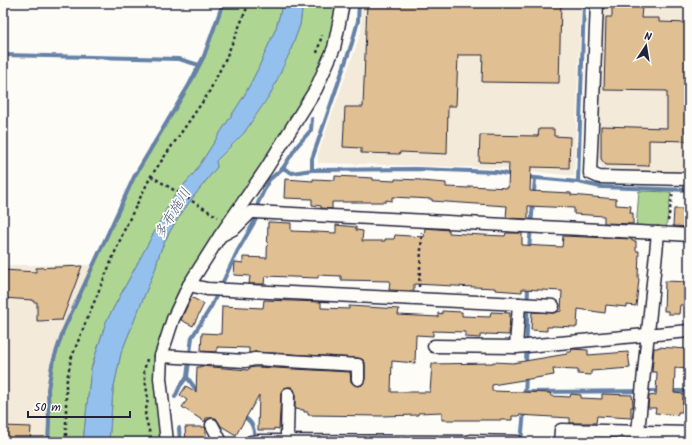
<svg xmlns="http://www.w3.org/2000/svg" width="692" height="445" font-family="Kalam,'Klee One',sans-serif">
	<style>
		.built { fill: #f4ead9 }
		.green { fill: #aed692; stroke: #687c66 }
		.water { fill: #94c0ed; stroke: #6681a6 }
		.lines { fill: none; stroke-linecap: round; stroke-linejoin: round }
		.stream { stroke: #6681a6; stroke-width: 4 }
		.building { fill: #e0c093; stroke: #22223b }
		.minor-casing { stroke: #22223b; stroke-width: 15 }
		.path { stroke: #22223b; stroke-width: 2.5; stroke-dasharray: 3 3; stroke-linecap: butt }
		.minor { stroke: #fdfcf7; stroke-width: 12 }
		.labels { text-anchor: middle; stroke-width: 3.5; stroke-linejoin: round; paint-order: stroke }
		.water-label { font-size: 14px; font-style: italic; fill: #4a5979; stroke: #fdfcf7 }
	</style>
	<rect width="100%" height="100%" fill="#fdfcf7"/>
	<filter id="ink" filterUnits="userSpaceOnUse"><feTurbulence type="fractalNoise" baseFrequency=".025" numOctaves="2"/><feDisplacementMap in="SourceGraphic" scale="8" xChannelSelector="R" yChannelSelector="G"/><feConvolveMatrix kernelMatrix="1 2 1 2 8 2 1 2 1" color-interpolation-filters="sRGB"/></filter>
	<g filter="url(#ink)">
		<!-- built -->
		<g class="built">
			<polygon points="362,3 581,3 574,176 501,168 318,163 318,154 361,32"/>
			<polygon points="603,3 689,3 689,174 605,170 597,162"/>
			<polygon points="3,265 93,265 63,331 52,365 48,442 3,442"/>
		</g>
		<!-- green -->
		<g class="green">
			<polygon points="223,3 283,3 276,28 258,69 244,96 195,172 172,199 106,322 91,369 83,442 48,442 49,422 48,389 52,365 63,331 134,177 189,85 204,56"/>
			<path d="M303,3H337L327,51L318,74L293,119L223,221L193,272L155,379L160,442H109L113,391L121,353L156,267C162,233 195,195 217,167L216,161L244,133L290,52L300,25Z"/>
			<polygon points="639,191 671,192 666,229 636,228"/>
		</g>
		<!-- water -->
		<path class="water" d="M283,3H303L300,25L290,52L271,93L244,133L216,161L217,167C195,195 162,232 156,267L121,353L113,391L109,442H83L91,369L106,322L172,199L195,172L244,96L258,69L276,28Z"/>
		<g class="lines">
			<!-- stream -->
			<g class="stream">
				<polyline points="359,3 358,21 352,43 312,159 312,170 417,169 496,172 513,175"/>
				<polyline points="3,55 179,59 199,65"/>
				<polyline points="283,168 292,173 312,170"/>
				<polyline points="525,177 578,182 601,187 689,190"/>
				<polyline points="578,182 584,3"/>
				<polyline points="529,250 535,179"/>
				<polyline points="526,366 528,285"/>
				<polyline points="187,377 199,394"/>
				<polyline points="670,391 689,391"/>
				<polyline points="525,392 661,391"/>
				<polyline points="525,396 526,375"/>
				<polyline points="175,397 180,386 187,377 192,337 211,307 237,252 256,219 258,203 269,180 283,168 297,146 311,130 312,119"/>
				<path d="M242,416C253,421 254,429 255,439"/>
				<polyline points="179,428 180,442"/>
				<polyline points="48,442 49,422 48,389 52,365 63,331 134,177 189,85 204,56 223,3"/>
				<polyline points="521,442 524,411"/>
			</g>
		</g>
		<!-- building -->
		<g class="building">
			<polygon points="367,3 561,3 559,83 482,82 483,55 458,55 456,106 448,106 447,154 400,152 400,154 361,153 361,148 343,147 345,107 363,107"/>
			<polygon points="612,6 642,7 641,18 659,18 659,22 689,23 689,141 649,140 649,166 606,165 601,159 601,126 667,128 667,91 604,90 606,17 612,17"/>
			<polygon points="539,129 554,129 554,136 570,137 569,168 531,167 530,191 571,193 571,195 616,199 616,205 631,206 630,213 633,213 633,224 604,223 604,216 574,214 574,208 528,206 528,219 506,218 507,206 432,201 432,199 392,197 392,201 386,200 386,202 332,202 332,209 321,208 321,206 312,205 312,199 284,198 285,179 313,181 313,179 335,180 335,176 373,178 373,180 395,181 395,179 421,180 421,181 446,183 446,187 469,188 469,186 508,188 509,163 479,162 480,135 538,136"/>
			<polygon points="674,209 689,209 689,227 673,226"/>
			<polygon points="268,222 291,223 291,231 315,232 336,233 336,225 356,227 356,230 363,231 362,241 385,241 385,239 394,239 395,235 424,237 425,228 449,230 449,233 482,235 505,236 506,233 522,233 522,245 562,247 563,236 632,239 632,241 636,241 636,251 639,251 638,278 639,279 636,306 627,305 627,307 606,305 605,313 578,309 577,327 552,326 552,327 547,327 547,331 531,330 532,312 553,313 561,311 562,291 522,289 522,292 495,290 495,288 414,284 414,291 389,290 390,281 341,280 341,276 318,275 318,278 265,276 264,284 249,284 250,276 234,275 235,262 243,263 243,257 267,258"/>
			<polygon points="82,266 62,320 37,321 37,302 33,302 33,300 3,298 3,270 36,272 36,268"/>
			<polygon points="665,281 689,282 689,305 680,305 679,314 668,314 668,311 664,311"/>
			<polygon points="191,297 204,304 193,326 181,320"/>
			<polygon points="264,300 321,302 321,308 349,309 349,306 399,309 398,315 438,317 438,313 442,314 442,311 462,312 462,316 490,317 491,312 510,313 509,335 486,334 486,335 480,335 480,338 465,337 465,332 433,331 433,336 416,335 415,363 392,361 391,392 430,392 432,364 493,363 493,362 513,363 567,354 567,352 571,352 572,349 588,350 588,355 628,352 630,368 591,371 591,375 578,374 578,370 553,369 554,375 492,385 492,391 550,393 551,396 570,397 571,394 581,395 581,398 602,399 602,394 632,395 633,404 633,407 631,407 631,418 597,416 596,423 570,423 570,418 519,415 519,416 512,416 512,420 442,420 442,412 418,413 418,415 381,416 308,415 308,412 304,412 304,410 295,409 295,391 292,387 288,387 282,390 281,393 279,429 274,428 274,430 258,430 259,395 236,435 221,426 216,418 206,418 205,422 182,407 187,400 180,395 186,386 196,392 197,367 200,367 200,366 248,370 249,368 256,367 350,372 351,382 358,386 362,385 365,379 365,362 362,359 358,358 255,352 249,353 249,348 217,347 217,352 201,351 202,333 221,334 222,306 263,308"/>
			<polygon points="658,347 687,349 687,355 689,355 689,369 675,368 674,393 683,394 682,412 678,412 678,415 655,413 656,408 648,408 649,396 656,395 657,372 652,372 654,348 658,348"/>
			<polygon points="3,426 31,427 30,442 3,442"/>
			<polygon points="185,427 205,427 206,430 206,442 186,442"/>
			<polygon points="569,438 596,438 595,442 568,442"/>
		</g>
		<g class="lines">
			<!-- minor casing -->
			<g class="minor-casing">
				<g id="minor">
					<polyline points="597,3 590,173 599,177 689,179"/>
					<polyline points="658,233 689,235"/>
					<polyline points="220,236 235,228 251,212 254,212 658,233 637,442"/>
					<polyline points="189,285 207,289 519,304 516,347 689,331"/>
					<polyline points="519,304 553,306"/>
					<polyline points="434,346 516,347"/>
					<polyline points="161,356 245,361 255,359 358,365 358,379"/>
					<polyline points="288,394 287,434 290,442"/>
					<polyline points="212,425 221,442"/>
					<polyline points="471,441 517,442"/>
					<polyline points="167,442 160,378 161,356 173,319 189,285 220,236 266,169 316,89 334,48 343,3"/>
					<polyline points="251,442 260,441 471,442"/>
					<polyline points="560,442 561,430 689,433"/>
				</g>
			</g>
			<!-- path -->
			<g class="path">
				<polyline points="317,53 322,35"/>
				<polyline points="151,176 218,217"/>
				<polyline points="668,221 673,191"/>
				<polyline points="419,287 422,232"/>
				<polyline points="147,359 144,371 148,399 145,415 152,442"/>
				<polyline points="66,442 66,385 71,359 87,319 126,226 151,176 208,94 226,58 249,3"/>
			</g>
			<!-- minor -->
			<use href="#minor" class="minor"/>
		</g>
	</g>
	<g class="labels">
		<!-- water labels -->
		<g class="water-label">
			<text transform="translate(172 213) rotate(-59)" y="5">多布施川</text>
		</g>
	</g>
	<!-- margin -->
	<rect width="692" height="445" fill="none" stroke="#fdfcf7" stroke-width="16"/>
	<rect x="8" y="8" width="676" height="429" fill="none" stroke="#22223b" stroke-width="1.5" filter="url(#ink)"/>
	<!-- north arrow -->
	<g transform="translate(646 46) rotate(12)" stroke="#fdfcf7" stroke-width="3" paint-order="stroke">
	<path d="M0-3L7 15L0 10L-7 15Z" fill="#22223b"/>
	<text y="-6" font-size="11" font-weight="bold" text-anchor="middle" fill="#22223b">N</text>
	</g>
	<!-- scale -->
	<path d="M28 411v6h102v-6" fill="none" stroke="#22223b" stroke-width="2"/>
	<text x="34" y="411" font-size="12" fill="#22223b" stroke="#fdfcf7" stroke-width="3" paint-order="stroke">50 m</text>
</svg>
